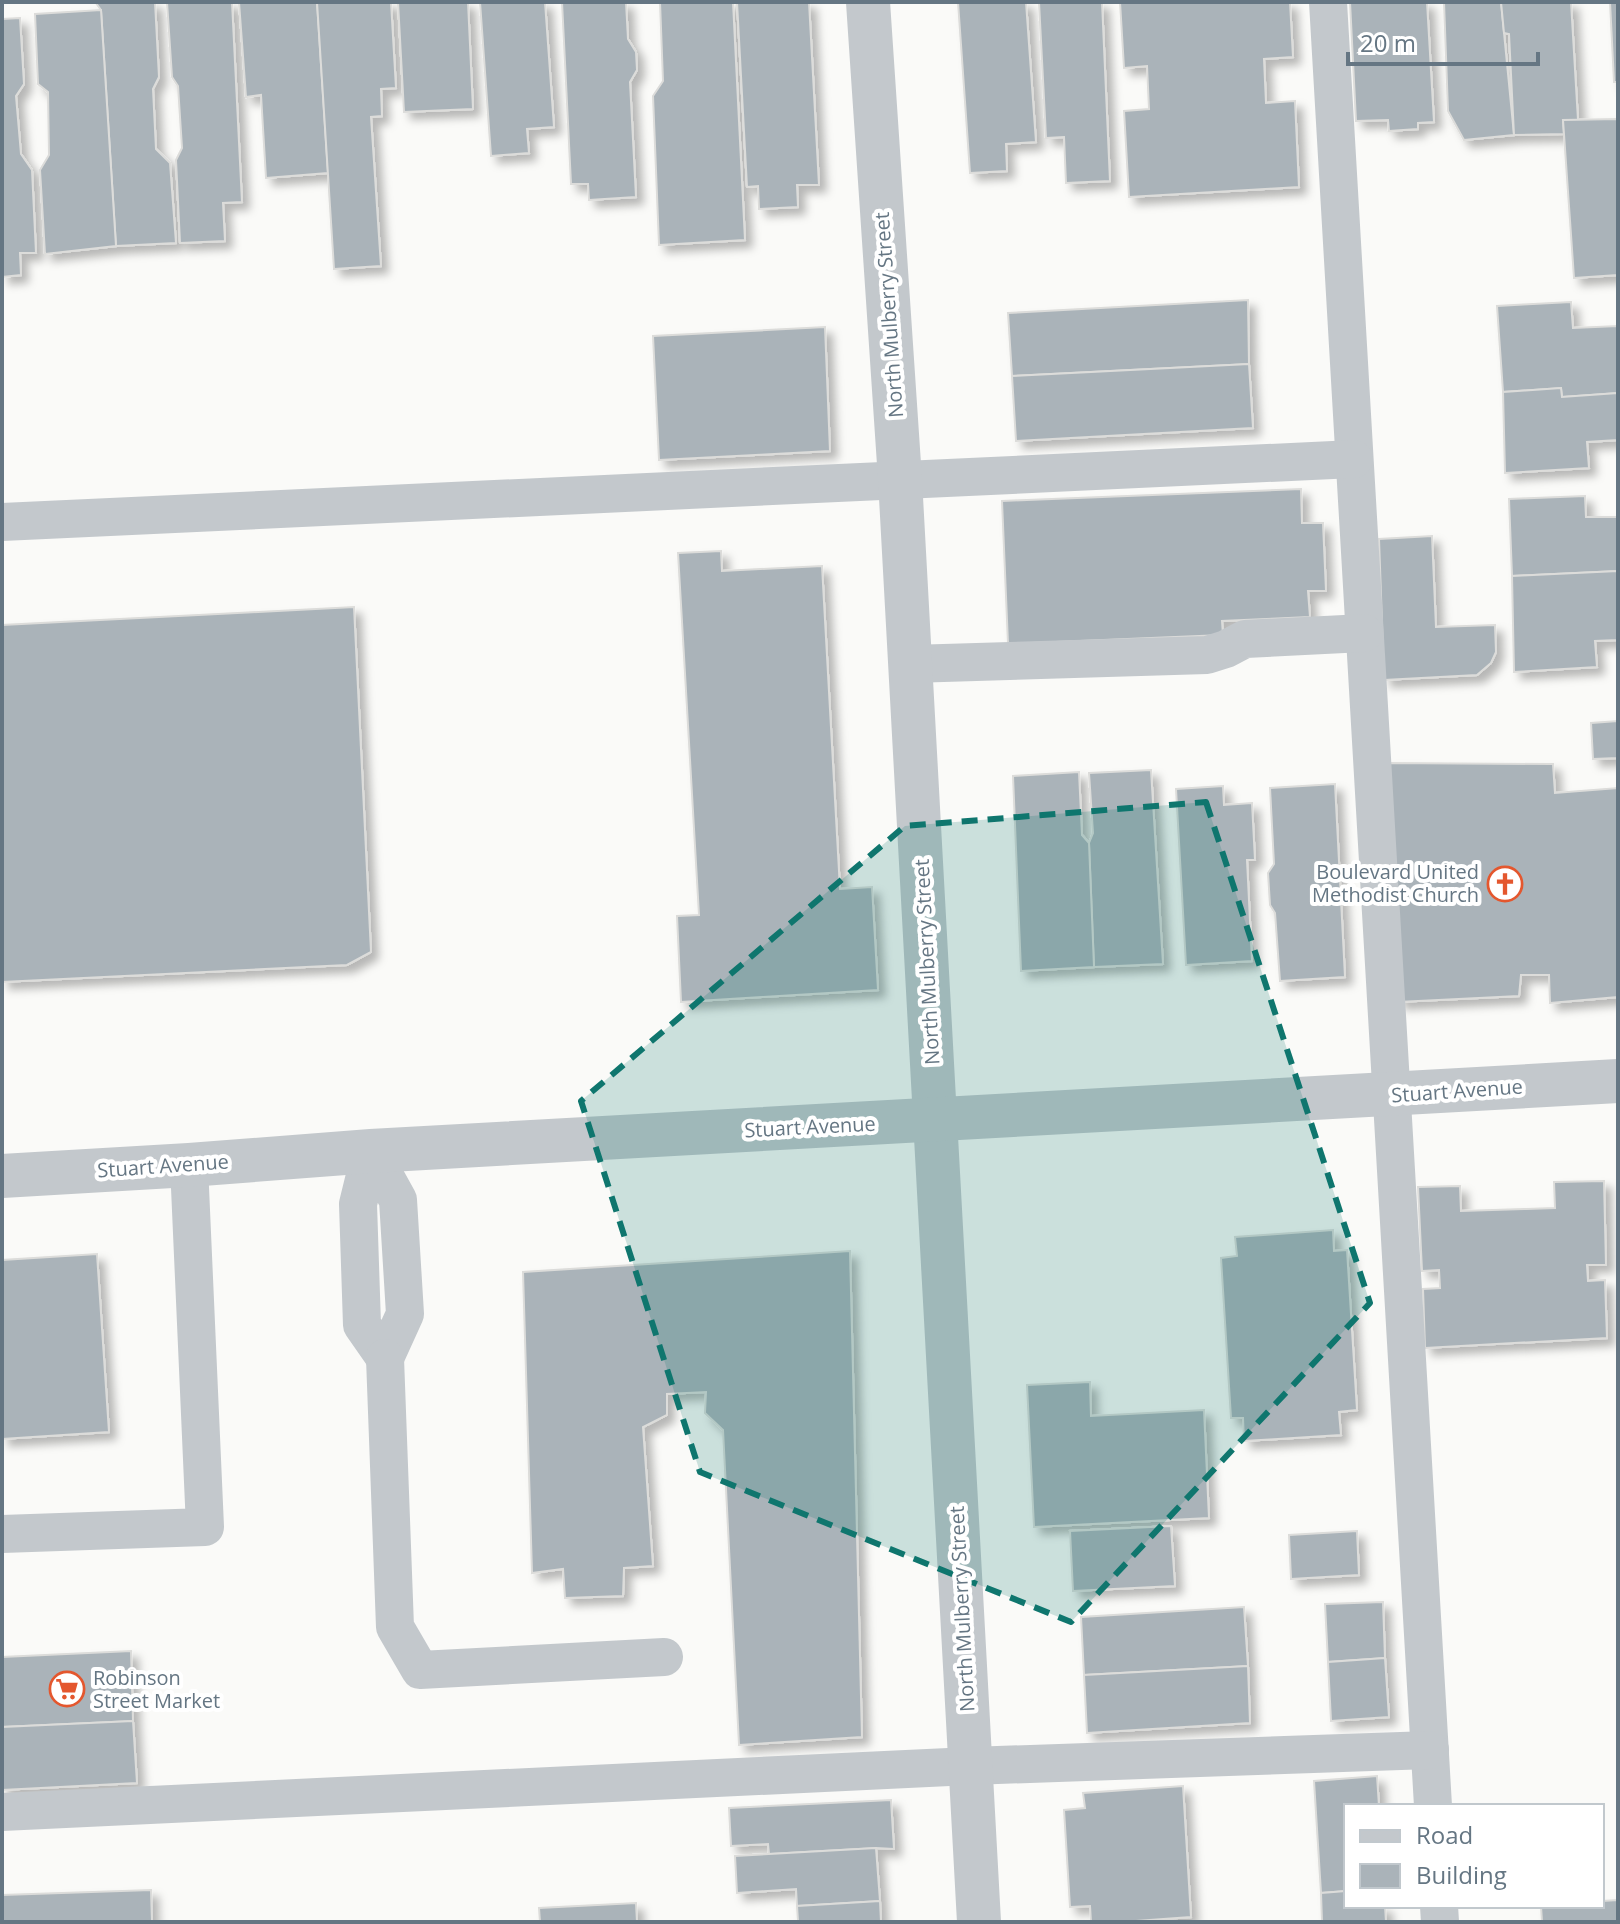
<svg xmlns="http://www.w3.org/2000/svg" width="1620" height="1924" font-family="'Open Sans',sans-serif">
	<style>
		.building { fill: #aab3b9; stroke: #dcdcda; stroke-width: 2; filter: url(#shadow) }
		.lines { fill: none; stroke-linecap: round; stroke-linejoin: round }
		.service { stroke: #c3c8cc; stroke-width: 38 }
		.minor { stroke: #c3c8cc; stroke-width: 44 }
		.marked { fill: #0f766e; fill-opacity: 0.2; stroke: #0f766e; stroke-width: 6; stroke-dasharray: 16 10; stroke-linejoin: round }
		.labels { text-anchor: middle; stroke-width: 8; stroke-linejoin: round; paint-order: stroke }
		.street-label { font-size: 20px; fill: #657683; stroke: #fff }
		.poi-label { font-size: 20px; fill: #657683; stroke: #fff; text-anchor: end }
	</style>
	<defs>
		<filter id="shadow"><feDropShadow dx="7" dy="7" stdDeviation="4" flood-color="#0004"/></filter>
	</defs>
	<rect width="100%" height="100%" fill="#fafaf8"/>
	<!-- building -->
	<g class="building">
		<polygon points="155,2 159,77 153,89 156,149 170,163 176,243 116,246 101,10 96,3"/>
		<polygon points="167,2 232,2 242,202 223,203 225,241 180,243 176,160 182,148 178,86 172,77"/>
		<polygon points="239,2 317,2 328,173 266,178 261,95 246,97"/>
		<polygon points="317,2 391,2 396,88 381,89 382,116 371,117 381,266 334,269"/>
		<polygon points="398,2 468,2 473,109 404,112"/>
		<polygon points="480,2 545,2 554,127 527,129 529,153 491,156"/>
		<polygon points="562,2 626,2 628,39 636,52 637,70 630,82 636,197 589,200 588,184 571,184"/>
		<polygon points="660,2 733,2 745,240 659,245 653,96 663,81"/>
		<polygon points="737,2 809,2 819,185 797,185 798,207 759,209 758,186 747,187"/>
		<polygon points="958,2 1026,2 1036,142 1006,144 1007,171 970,173"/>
		<polygon points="1039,2 1102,2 1110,181 1066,183 1064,137 1046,138"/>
		<polygon points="1120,2 1290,2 1293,57 1264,59 1266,103 1295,101 1299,187 1129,197 1124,111 1149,109 1147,66 1124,68"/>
		<polygon points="1350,2 1427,2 1434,122 1418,123 1418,129 1389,131 1388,120 1356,121"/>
		<polygon points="1444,2 1501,2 1514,135 1464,140 1448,111"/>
		<polygon points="1501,2 1571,2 1578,120 1563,120 1564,134 1514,135 1509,34 1504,33"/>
		<polygon points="1610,2 1618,2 1618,82 1614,82"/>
		<polygon points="101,10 116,246 45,254 40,170 49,155 48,92 38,84 35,14"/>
		<polygon points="20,18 24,84 16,96 21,154 32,170 36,253 20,253 21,275 2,277 2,19"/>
		<polygon points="1618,119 1618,275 1574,278 1563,120"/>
		<polygon points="1248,300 1249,364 1012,376 1008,313"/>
		<polygon points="1571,302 1573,328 1618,326 1618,393 1562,397 1561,388 1503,392 1497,306"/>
		<polygon points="825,327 830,451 659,460 653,336"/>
		<polygon points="1249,364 1253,428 1016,441 1012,376"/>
		<polygon points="1561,388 1562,397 1618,393 1618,440 1587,442 1589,468 1505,473 1503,392"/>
		<polygon points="1301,489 1302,523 1323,523 1326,591 1308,591 1310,617 1222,621 1223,635 1008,644 1002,501"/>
		<polygon points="1585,496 1586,517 1618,517 1618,571 1512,576 1509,499"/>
		<polygon points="1432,536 1436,627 1495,625 1496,652 1491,663 1477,675 1384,680 1379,539"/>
		<polygon points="721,551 722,571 822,566 840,889 872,887 878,990 681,1002 677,916 699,915 678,553"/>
		<polygon points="1618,571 1618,640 1595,641 1597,667 1514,672 1512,576"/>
		<polygon points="354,607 371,952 347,965 2,982 2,625"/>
		<polygon points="1618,721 1618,758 1593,759 1591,723"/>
		<polygon points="1385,763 1553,764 1555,793 1618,788 1618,997 1550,1003 1549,975 1521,975 1519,996 1398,1002"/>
		<polygon points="1151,770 1163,964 1094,967 1089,843 1093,833 1089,773"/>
		<polygon points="1079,772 1082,835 1089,843 1094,967 1021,971 1013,776"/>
		<polygon points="1335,784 1345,977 1280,981 1275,913 1270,905 1268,873 1274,864 1270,788"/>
		<polygon points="1223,786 1224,805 1252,803 1255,860 1247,860 1252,961 1186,965 1176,789"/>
		<polygon points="1604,1181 1606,1265 1587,1265 1588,1281 1605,1280 1607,1338 1425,1348 1423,1289 1440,1288 1439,1270 1422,1271 1418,1187 1460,1186 1461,1211 1555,1208 1554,1182"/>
		<polygon points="1333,1230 1334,1251 1347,1250 1357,1410 1339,1412 1341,1435 1244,1441 1243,1418 1231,1418 1221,1258 1237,1256 1235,1237"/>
		<polygon points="850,1251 862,1737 739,1745 723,1430 705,1413 706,1392 667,1394 667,1415 643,1427 653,1566 624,1568 623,1596 565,1598 563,1569 532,1573 523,1272"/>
		<polygon points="97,1254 109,1432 2,1439 2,1260"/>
		<polygon points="1090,1382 1091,1416 1204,1410 1209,1518 1034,1527 1027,1385"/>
		<polygon points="1171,1526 1175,1586 1073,1591 1070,1531"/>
		<polygon points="1357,1531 1359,1575 1291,1579 1289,1535"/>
		<polygon points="1383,1602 1385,1658 1328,1662 1325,1604"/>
		<polygon points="1244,1607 1248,1666 1084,1675 1081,1617"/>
		<polygon points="131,1651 133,1721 2,1727 2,1657"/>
		<polygon points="1385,1658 1389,1717 1331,1721 1328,1662"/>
		<polygon points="1248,1666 1250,1723 1087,1733 1084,1675"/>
		<polygon points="133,1721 137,1783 2,1790 2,1727"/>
		<polygon points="1377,1776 1379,1806 1346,1806 1346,1891 1321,1893 1314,1781"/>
		<polygon points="1183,1786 1191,1917 1122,1922 1091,1922 1090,1906 1070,1907 1064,1810 1085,1808 1083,1793"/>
		<polygon points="891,1800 894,1849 876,1848 769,1854 768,1844 731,1846 729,1808"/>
		<polygon points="876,1848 880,1901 797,1906 796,1889 737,1893 735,1856"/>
		<polygon points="151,1890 152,1922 2,1922 2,1895"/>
		<polygon points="1346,1891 1346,1906 1385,1906 1386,1922 1322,1922 1321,1893"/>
		<polygon points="1618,1900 1618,1922 1542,1922 1541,1906 1602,1906 1602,1901"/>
		<polygon points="880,1901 881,1922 790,1922 798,1921 797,1906"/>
		<polygon points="636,1903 637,1922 540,1922 539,1908"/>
	</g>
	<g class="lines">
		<!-- service -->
		<g class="service">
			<polyline points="1328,2 1433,1806"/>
			<polyline points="2,522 1354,459"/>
			<polyline points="910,664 1207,655 1226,649 1245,639 1364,633"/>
			<polygon points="371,1151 398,1200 405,1314 385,1358 362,1325 358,1204"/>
			<polyline points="385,1358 395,1627 420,1670 664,1657"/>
			<polyline points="2,1534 205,1527 189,1165"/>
			<polyline points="2,1812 970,1766 1430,1750"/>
			<polyline points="1439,1906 1440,1922"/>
		</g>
		<!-- minor -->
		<g class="minor">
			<polyline points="868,2 900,479 979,1922"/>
			<polyline points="2,1176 189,1165 371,1151 1618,1081"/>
		</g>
	</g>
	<!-- marked area -->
	<path class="marked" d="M1206,802L1370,1303L1071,1622L700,1472L581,1101L905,826Z"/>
	<!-- icons -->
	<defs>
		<g id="church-ring" transform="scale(1.8)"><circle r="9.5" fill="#fff" stroke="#e4572e" stroke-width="1.5"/><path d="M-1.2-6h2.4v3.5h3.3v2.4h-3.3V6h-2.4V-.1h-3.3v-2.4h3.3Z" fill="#e4572e"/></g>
		<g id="supermarket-ring" transform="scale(1.8)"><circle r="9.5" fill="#fff" stroke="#e4572e" stroke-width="1.5"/><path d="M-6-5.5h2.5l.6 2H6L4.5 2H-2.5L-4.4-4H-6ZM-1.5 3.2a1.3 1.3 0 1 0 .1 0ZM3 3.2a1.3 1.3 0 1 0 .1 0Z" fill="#e4572e"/></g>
	</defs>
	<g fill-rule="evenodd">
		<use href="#church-ring" x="1505" y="884"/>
		<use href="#supermarket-ring" x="67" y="1689"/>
	</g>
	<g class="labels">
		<!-- street labels -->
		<g class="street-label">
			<text transform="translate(889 315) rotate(-94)" y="7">North Mulberry Street</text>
			<text transform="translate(927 962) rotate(-93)" y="7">North Mulberry Street</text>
			<text transform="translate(1457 1091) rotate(-4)" y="7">Stuart Avenue</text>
			<text transform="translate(810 1127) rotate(-3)" y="7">Stuart Avenue</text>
			<text transform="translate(163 1166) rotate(-4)" y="7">Stuart Avenue</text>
			<text transform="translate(962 1609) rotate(-93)" y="7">North Mulberry Street</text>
		</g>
		<!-- poi labels -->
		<g class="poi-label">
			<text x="1479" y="879">Boulevard United<tspan x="1479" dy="23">Methodist Church</tspan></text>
			<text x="93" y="1685" text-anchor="start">Robinson<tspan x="93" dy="23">Street Market</tspan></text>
		</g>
	</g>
	<!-- border -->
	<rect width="1620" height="1924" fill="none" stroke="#657683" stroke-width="8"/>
	<!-- legend -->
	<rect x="1344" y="1804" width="260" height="104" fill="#ffffff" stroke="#c1c8cd" stroke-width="2"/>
	<rect x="1360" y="1830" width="40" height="12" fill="#c3c8cc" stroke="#c1c8cd" stroke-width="2"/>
	<text x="1416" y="1844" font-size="24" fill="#657683">Road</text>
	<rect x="1360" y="1864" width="40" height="24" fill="#aab3b9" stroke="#c1c8cd" stroke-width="2"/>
	<text x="1416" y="1884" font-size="24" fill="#657683">Building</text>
	<!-- scale -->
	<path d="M1348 52v12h190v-12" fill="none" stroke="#657683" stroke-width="4"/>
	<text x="1360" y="52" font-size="24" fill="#657683" stroke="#ffffff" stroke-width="6" paint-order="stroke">20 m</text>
</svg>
